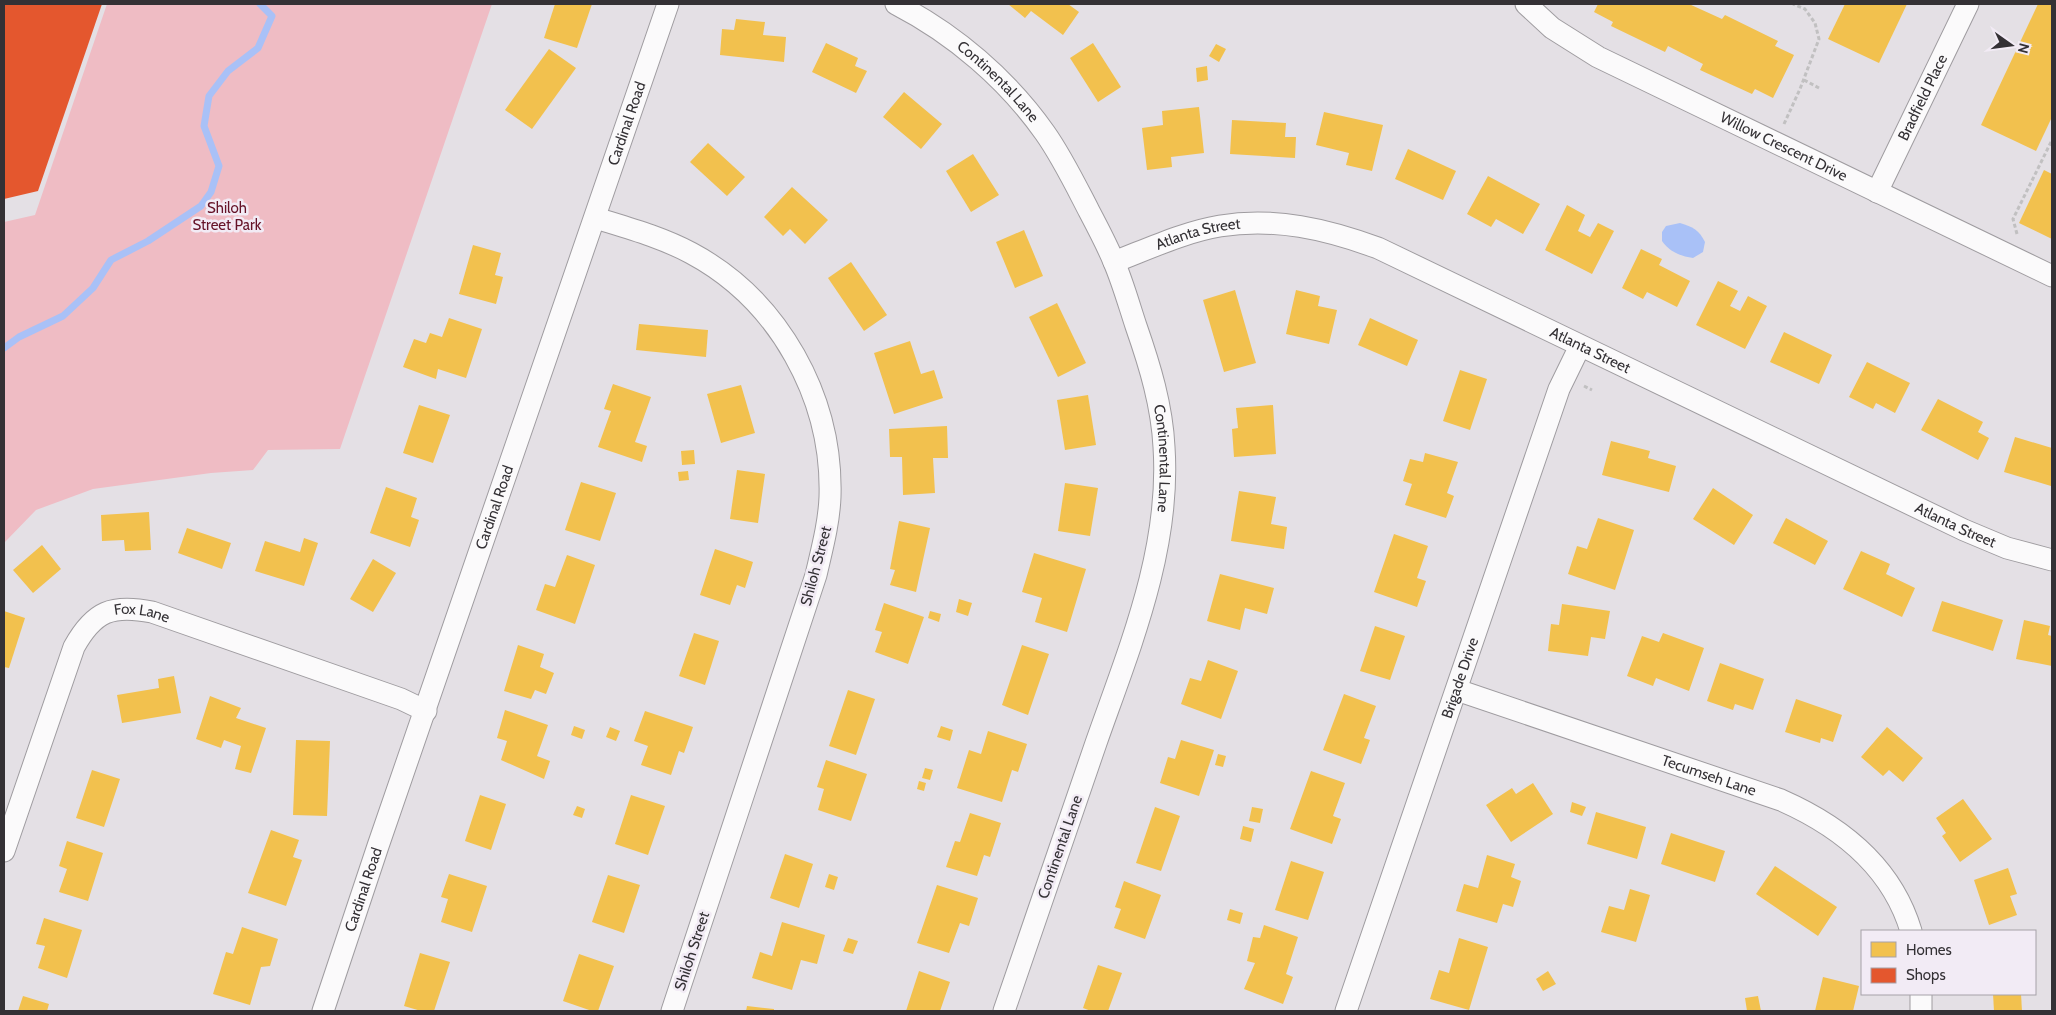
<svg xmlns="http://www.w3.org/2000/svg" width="2056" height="1015" font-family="Cabin,sans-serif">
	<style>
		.green { fill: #efbcc4 }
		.water { fill: #a9c1f7 }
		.homes { fill: #f2c14e }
		.shops { fill: #e4572e }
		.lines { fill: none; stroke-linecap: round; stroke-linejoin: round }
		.stream { stroke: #a9c1f7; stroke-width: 7 }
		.minor-casing { stroke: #9f9ca0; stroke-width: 23 }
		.path { stroke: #c1c0c1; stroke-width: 3; stroke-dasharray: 4 2.5; stroke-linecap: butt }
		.minor { stroke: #fbfafb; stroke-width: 21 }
		.labels { text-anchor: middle; stroke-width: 5; stroke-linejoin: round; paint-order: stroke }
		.street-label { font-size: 15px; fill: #343135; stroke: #f2ebf5 }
		.park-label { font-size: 15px; fill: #661328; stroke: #f2ebf5 }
	</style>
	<rect width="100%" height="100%" fill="#e4e0e5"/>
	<!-- green -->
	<polygon class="green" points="107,4 492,4 340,449 268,450 253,470 211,473 93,489 36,510 4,543 4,222 35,215"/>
	<!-- water -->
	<path class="water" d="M1680,223C1693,227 1699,230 1705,242L1703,252L1693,258C1680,256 1670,252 1662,241V232L1666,226Z"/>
	<!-- homes -->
	<g class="homes">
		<polygon points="555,4 592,4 577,48 544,38"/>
		<polygon points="1008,4 1068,4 1079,12 1063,35 1031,11 1025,18"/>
		<polygon points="1598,4 1689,4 1722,19 1725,15 1778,41 1775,46 1794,55 1773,98 1755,89 1752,94 1700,70 1703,64 1668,46 1665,52 1611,26 1613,22 1594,12"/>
		<polygon points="1845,4 1907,4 1879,63 1828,39"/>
		<polygon points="2038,4 2052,4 2052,117 2036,151 1981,125"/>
		<polygon points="736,19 765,22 763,35 786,37 784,62 720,55 722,29 734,30"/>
		<polygon points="826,43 858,58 855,66 867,71 856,93 812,72"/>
		<polygon points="1093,43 1121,87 1098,102 1070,58"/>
		<polygon points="1216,44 1226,49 1219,62 1209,56"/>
		<polygon points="549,49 576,68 532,129 505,110"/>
		<polygon points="1207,66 1208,80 1197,82 1196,68"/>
		<polygon points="904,92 942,124 921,149 883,117"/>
		<polygon points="1199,107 1204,153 1171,157 1172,167 1147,170 1142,128 1163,125 1162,111"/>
		<polygon points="1324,112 1383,125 1372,171 1346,165 1349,153 1316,145"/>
		<polygon points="1232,120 1286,123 1285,137 1296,137 1295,158 1230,154"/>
		<polygon points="708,143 745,177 727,196 690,162"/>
		<polygon points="1408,149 1456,171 1443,200 1395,179"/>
		<polygon points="973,154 999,195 971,212 946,171"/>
		<polygon points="2044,170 2052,174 2052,239 2019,223"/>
		<polygon points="1488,176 1540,204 1523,234 1496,219 1491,227 1467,214"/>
		<polygon points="792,187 828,220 805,244 790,229 783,236 764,217"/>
		<polygon points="1567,205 1585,215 1578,231 1590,237 1598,223 1614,231 1592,274 1545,250"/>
		<polygon points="1024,230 1043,276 1015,288 996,242"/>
		<polygon points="473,245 501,253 495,275 503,277 496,304 459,294"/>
		<polygon points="1641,249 1662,259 1659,265 1690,281 1677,307 1647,292 1643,299 1622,288"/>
		<polygon points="851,262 887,315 864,331 828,278"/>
		<polygon points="1718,281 1738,291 1730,306 1740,311 1748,296 1767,306 1745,349 1696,325"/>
		<polygon points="1235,290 1256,363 1224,372 1203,300"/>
		<polygon points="1296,290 1320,296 1318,306 1337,310 1329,344 1286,334"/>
		<polygon points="1057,303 1086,363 1058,377 1029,317"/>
		<polygon points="449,318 482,329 466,378 438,369 436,379 403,367 414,339 426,343 430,333 442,337"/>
		<polygon points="1370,318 1418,340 1407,366 1358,345"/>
		<polygon points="639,324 708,330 706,357 636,350"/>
		<polygon points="1784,332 1832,355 1819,384 1770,362"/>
		<polygon points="910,341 921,374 934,370 943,398 894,414 874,353"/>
		<polygon points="1867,362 1910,383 1895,413 1876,403 1873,409 1849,397"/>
		<polygon points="1460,370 1487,379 1470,430 1443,421"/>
		<polygon points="613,384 651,397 635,442 647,446 642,462 598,447 611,411 604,409"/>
		<polygon points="741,385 755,433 721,443 707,394"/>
		<polygon points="1088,395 1096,445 1065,450 1057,400"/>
		<polygon points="1938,399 1983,422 1978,432 1989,438 1978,460 1921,430"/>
		<polygon points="419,405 450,415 433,463 403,453"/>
		<polygon points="1273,405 1276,454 1234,457 1232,429 1238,428 1236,408"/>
		<polygon points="947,426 948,458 933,458 935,493 903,495 902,457 890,457 889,429"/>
		<polygon points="2015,437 2052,448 2051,486 2004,472"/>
		<polygon points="1611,441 1650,451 1648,458 1676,466 1669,492 1602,475"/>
		<polygon points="694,450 695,464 682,465 681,451"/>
		<polygon points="1425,453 1458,462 1447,493 1454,496 1446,518 1405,505 1412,484 1403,481 1410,459 1423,462"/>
		<polygon points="737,470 765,474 758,523 730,519"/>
		<polygon points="688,471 689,480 679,481 678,472"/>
		<polygon points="581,482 616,493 600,541 565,530"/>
		<polygon points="1065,483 1098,488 1090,536 1058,531"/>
		<polygon points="386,487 417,498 411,517 419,520 410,547 370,533"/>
		<polygon points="1713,488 1753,515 1734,545 1693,519"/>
		<polygon points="1239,491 1276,497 1271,524 1287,527 1284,549 1231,541"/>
		<polygon points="149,512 151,550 125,551 124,540 102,541 101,515"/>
		<polygon points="1598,518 1634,530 1615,590 1568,574 1577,546 1587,549"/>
		<polygon points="1786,518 1828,541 1815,565 1773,543"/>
		<polygon points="899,521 930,528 916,592 890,585 895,570 890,569"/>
		<polygon points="187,528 231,543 222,569 178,553"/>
		<polygon points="1394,534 1428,546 1417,578 1426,581 1417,607 1374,592"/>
		<polygon points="304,538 318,543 304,586 255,571 265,541 300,552"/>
		<polygon points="42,545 61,569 33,593 13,570"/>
		<polygon points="715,549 753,562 745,588 737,585 730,605 700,595"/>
		<polygon points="1861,551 1890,564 1886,574 1915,588 1902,617 1843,589"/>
		<polygon points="1034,553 1086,569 1067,632 1035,622 1042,598 1022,592"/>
		<polygon points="567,555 595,565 575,624 536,610 545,584 555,587"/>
		<polygon points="373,559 396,573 373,612 350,599"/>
		<polygon points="1220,574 1274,588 1267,614 1245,608 1240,630 1207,621"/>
		<polygon points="959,599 972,603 968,616 956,612"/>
		<polygon points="1942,601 2003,620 1993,651 1932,631"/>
		<polygon points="884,603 924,617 908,664 875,652 882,632 875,630"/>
		<polygon points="1562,604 1610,611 1605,639 1591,637 1588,656 1548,651 1551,624 1559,625"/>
		<polygon points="4,611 25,618 9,668 4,667"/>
		<polygon points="930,611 941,614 939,622 928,618"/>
		<polygon points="2024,620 2050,626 2048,635 2052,636 2052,666 2016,659"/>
		<polygon points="1375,626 1405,636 1390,680 1360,671"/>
		<polygon points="694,633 719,641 705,685 679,676"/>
		<polygon points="1663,633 1704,648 1689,691 1656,678 1653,686 1627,676 1642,636 1659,642"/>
		<polygon points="518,645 544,654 540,667 554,673 546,694 535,690 531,699 504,691"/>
		<polygon points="1022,645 1049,654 1028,715 1002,705"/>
		<polygon points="1208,660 1238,671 1221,719 1181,704 1190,678 1201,681"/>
		<polygon points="1720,663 1764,679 1753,710 1735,704 1733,710 1707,701"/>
		<polygon points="174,676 181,713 122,723 117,695 159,688 158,679"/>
		<polygon points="848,690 875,699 856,755 829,746"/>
		<polygon points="1344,694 1376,706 1364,738 1370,740 1361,764 1323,750"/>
		<polygon points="210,696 241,708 236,718 266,728 251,773 235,769 241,746 224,740 221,748 196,739"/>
		<polygon points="1796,699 1842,715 1833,742 1821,738 1820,743 1785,732"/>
		<polygon points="505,710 548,725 537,756 550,761 544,779 501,760 507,741 497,738"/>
		<polygon points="645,711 693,727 684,753 679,751 671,775 641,765 648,746 634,741"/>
		<polygon points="574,726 585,730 582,739 571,735"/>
		<polygon points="941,726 953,730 950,741 937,737"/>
		<polygon points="610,727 620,731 616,741 606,737"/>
		<polygon points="1887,727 1923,758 1903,782 1889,770 1883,776 1861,757"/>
		<polygon points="988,731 1027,744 1018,772 1012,770 1002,802 957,788 969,750 981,754"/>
		<polygon points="296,740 330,741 327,816 293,815"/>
		<polygon points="1181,740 1214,750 1199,796 1160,783 1168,757 1175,759"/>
		<polygon points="1218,754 1226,756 1223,767 1215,765"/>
		<polygon points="826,760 867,774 851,821 818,810 824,789 817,787"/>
		<polygon points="925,768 933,770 930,780 922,778"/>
		<polygon points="92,770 120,779 104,827 76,818"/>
		<polygon points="1311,771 1345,783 1333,816 1341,819 1332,844 1290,829"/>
		<polygon points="919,781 926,783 924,791 917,789"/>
		<polygon points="1533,783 1553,814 1511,842 1486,805 1512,788 1516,794"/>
		<polygon points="480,795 506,804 491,850 465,841"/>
		<polygon points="631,795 665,806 648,855 615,844"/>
		<polygon points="1963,799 1992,839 1960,862 1942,836 1946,833 1936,818"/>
		<polygon points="1572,802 1586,807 1582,816 1570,812"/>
		<polygon points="577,806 585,809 582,818 573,815"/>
		<polygon points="1155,807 1180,816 1161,871 1136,863"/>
		<polygon points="1252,807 1263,809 1260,823 1249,821"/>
		<polygon points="1596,812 1646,827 1637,859 1587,844"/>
		<polygon points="970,813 1001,823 990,857 984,855 977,876 946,867 955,841 960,842"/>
		<polygon points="1243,826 1254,829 1251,842 1240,839"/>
		<polygon points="271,830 299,840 293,857 302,860 286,906 248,893"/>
		<polygon points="1671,833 1725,851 1715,882 1661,864"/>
		<polygon points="67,841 103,853 88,901 59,892 67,869 59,866"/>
		<polygon points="785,854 813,864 799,908 770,898"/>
		<polygon points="1487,855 1515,864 1511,877 1521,881 1513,907 1503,904 1497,923 1456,911 1464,884 1478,888"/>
		<polygon points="1291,861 1324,872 1308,920 1275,910"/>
		<polygon points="1775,866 1837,907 1818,936 1756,894"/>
		<polygon points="2008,868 2017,894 2010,896 2017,915 1989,925 1974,880"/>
		<polygon points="449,874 487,886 472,932 441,922 448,899 441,897"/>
		<polygon points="829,874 838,877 834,890 825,887"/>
		<polygon points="608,875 640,885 624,933 592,922"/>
		<polygon points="1124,881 1161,895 1145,939 1114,928 1121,909 1115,907"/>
		<polygon points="937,885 978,898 969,926 960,923 949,953 917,943"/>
		<polygon points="1630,889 1650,895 1636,942 1601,932 1609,906 1624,910"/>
		<polygon points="1230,909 1243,913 1240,924 1227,920"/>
		<polygon points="44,918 82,930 67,978 38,968 45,946 36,944"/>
		<polygon points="782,922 825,935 817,964 801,960 792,990 752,978 760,952 772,956"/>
		<polygon points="1264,925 1298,937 1286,974 1293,977 1283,1004 1244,989 1255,963 1247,961 1253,937 1260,938"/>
		<polygon points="242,927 278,939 270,966 261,967 250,1005 213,994 226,952 233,954"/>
		<polygon points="848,938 858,941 853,954 843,951"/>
		<polygon points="1459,938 1488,947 1469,1010 1430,999 1439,970 1449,973"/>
		<polygon points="420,953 450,962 434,1011 421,1011 404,1006"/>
		<polygon points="579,954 614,966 598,1011 592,1011 563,1001"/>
		<polygon points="1098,965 1122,973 1108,1011 1091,1011 1083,1008"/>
		<polygon points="919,971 950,982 940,1011 906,1011"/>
		<polygon points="1548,971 1556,984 1543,991 1536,979"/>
		<polygon points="1823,977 1859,986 1853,1011 1815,1011"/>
		<polygon points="1993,994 2021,994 2022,1011 1994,1011"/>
		<polygon points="23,996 49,1004 47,1011 18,1011"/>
		<polygon points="1758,996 1761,1011 1747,1011 1745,998"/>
		<polygon points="747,1006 774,1009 774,1011 746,1011"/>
	</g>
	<!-- shops -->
	<polygon class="shops" points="4,4 102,4 38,191 4,199"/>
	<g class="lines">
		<!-- stream -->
		<polyline class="stream" points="4,348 19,337 63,316 93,288 111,260 148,241 201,206 211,192 219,166 204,126 209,96 228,71 258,48 272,16 260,4"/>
		<!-- minor casing -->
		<g class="minor-casing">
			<g id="minor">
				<path id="s1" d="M896,4C954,34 1007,79 1045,133C1062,157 1075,184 1089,211C1098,228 1107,245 1114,262C1123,283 1129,305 1136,326C1150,366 1162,406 1164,447C1171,550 1129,649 1096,743C1065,833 1034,922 1004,1011"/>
				<path id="s2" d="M1526,4L1552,28L1598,57L2052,276"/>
				<path id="s3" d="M1877,192L1968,4"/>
				<path d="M596,218C628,228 661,237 691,253C779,300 833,398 830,497C829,523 822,549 816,575L672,1011"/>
				<path id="s4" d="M1114,262C1148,249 1184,232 1220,226C1275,217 1326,229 1378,248L1964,530L2007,548L2052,560"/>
				<path id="s5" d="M1457,690L1781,800C1840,826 1892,867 1911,931"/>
				<path id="s6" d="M4,851L74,647C94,611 112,604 152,612L401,699L426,711"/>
				<path id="s7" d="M323,1011L378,846L668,4"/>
				<path id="s8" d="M1346,1011L1559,389L1580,346"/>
				<polyline points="1921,1011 1921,994"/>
			</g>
		</g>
		<!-- path -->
		<g class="path">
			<polyline points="1804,80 1821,89"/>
			<polyline points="1784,124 1800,89 1819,39 1815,23 1805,9 1793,4"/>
			<polyline points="2017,234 2013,219 2052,140"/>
			<polyline points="1584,386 1592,390"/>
		</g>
		<!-- minor -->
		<use href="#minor" class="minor"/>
	</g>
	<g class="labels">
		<!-- street labels -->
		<g class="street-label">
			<text dy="5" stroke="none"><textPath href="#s1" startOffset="129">Continental Lane</textPath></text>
			<text dy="5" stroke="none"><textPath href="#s3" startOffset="105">Bradfield Place</textPath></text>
			<text dy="5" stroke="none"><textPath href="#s7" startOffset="938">Cardinal Road</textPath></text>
			<text dy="5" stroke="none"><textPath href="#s2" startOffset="296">Willow Crescent Drive</textPath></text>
			<text dy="5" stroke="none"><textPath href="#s4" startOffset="89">Atlanta Street</textPath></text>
			<text dy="5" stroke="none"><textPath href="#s4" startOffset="509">Atlanta Street</textPath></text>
			<text dy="5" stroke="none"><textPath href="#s1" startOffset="549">Continental Lane</textPath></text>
			<text dy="5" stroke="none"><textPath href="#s7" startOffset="532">Cardinal Road</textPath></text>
			<text dy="5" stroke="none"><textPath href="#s4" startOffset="914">Atlanta Street</textPath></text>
			<text transform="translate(816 566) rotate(-75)" y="5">Shiloh Street</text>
			<text dy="5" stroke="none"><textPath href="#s6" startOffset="300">Fox Lane</textPath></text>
			<text dy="5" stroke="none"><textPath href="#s8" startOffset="352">Brigade Drive</textPath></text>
			<text dy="5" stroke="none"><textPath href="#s5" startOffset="266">Tecumseh Lane</textPath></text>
			<text transform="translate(1060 847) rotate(-71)" y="5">Continental Lane</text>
			<text dy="5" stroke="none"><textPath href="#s7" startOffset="128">Cardinal Road</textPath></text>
			<text transform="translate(692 951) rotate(-72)" y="5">Shiloh Street</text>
		</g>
		<!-- park labels -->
		<g class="park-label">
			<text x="227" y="213">Shiloh<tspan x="227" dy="17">Street Park</tspan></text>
		</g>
	</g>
	<!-- border -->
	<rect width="2056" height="1015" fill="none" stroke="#343135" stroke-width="10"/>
	<!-- legend -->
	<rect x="1861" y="930" width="175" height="65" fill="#f2ebf5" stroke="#a6a1a8"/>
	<rect x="1871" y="942" width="25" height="15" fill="#f2c14e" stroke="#a6a1a8"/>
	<text x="1906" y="955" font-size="15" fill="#343135">Homes</text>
	<rect x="1871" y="968" width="25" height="15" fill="#e4572e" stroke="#a6a1a8"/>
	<text x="1906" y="980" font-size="15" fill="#343135">Shops</text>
	<!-- north arrow -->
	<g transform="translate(2011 45) rotate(104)" stroke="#f2ebf5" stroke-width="4" paint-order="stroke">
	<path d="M0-4L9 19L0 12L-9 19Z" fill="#343135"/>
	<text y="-8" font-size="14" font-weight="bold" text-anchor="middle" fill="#343135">N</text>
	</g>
</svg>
